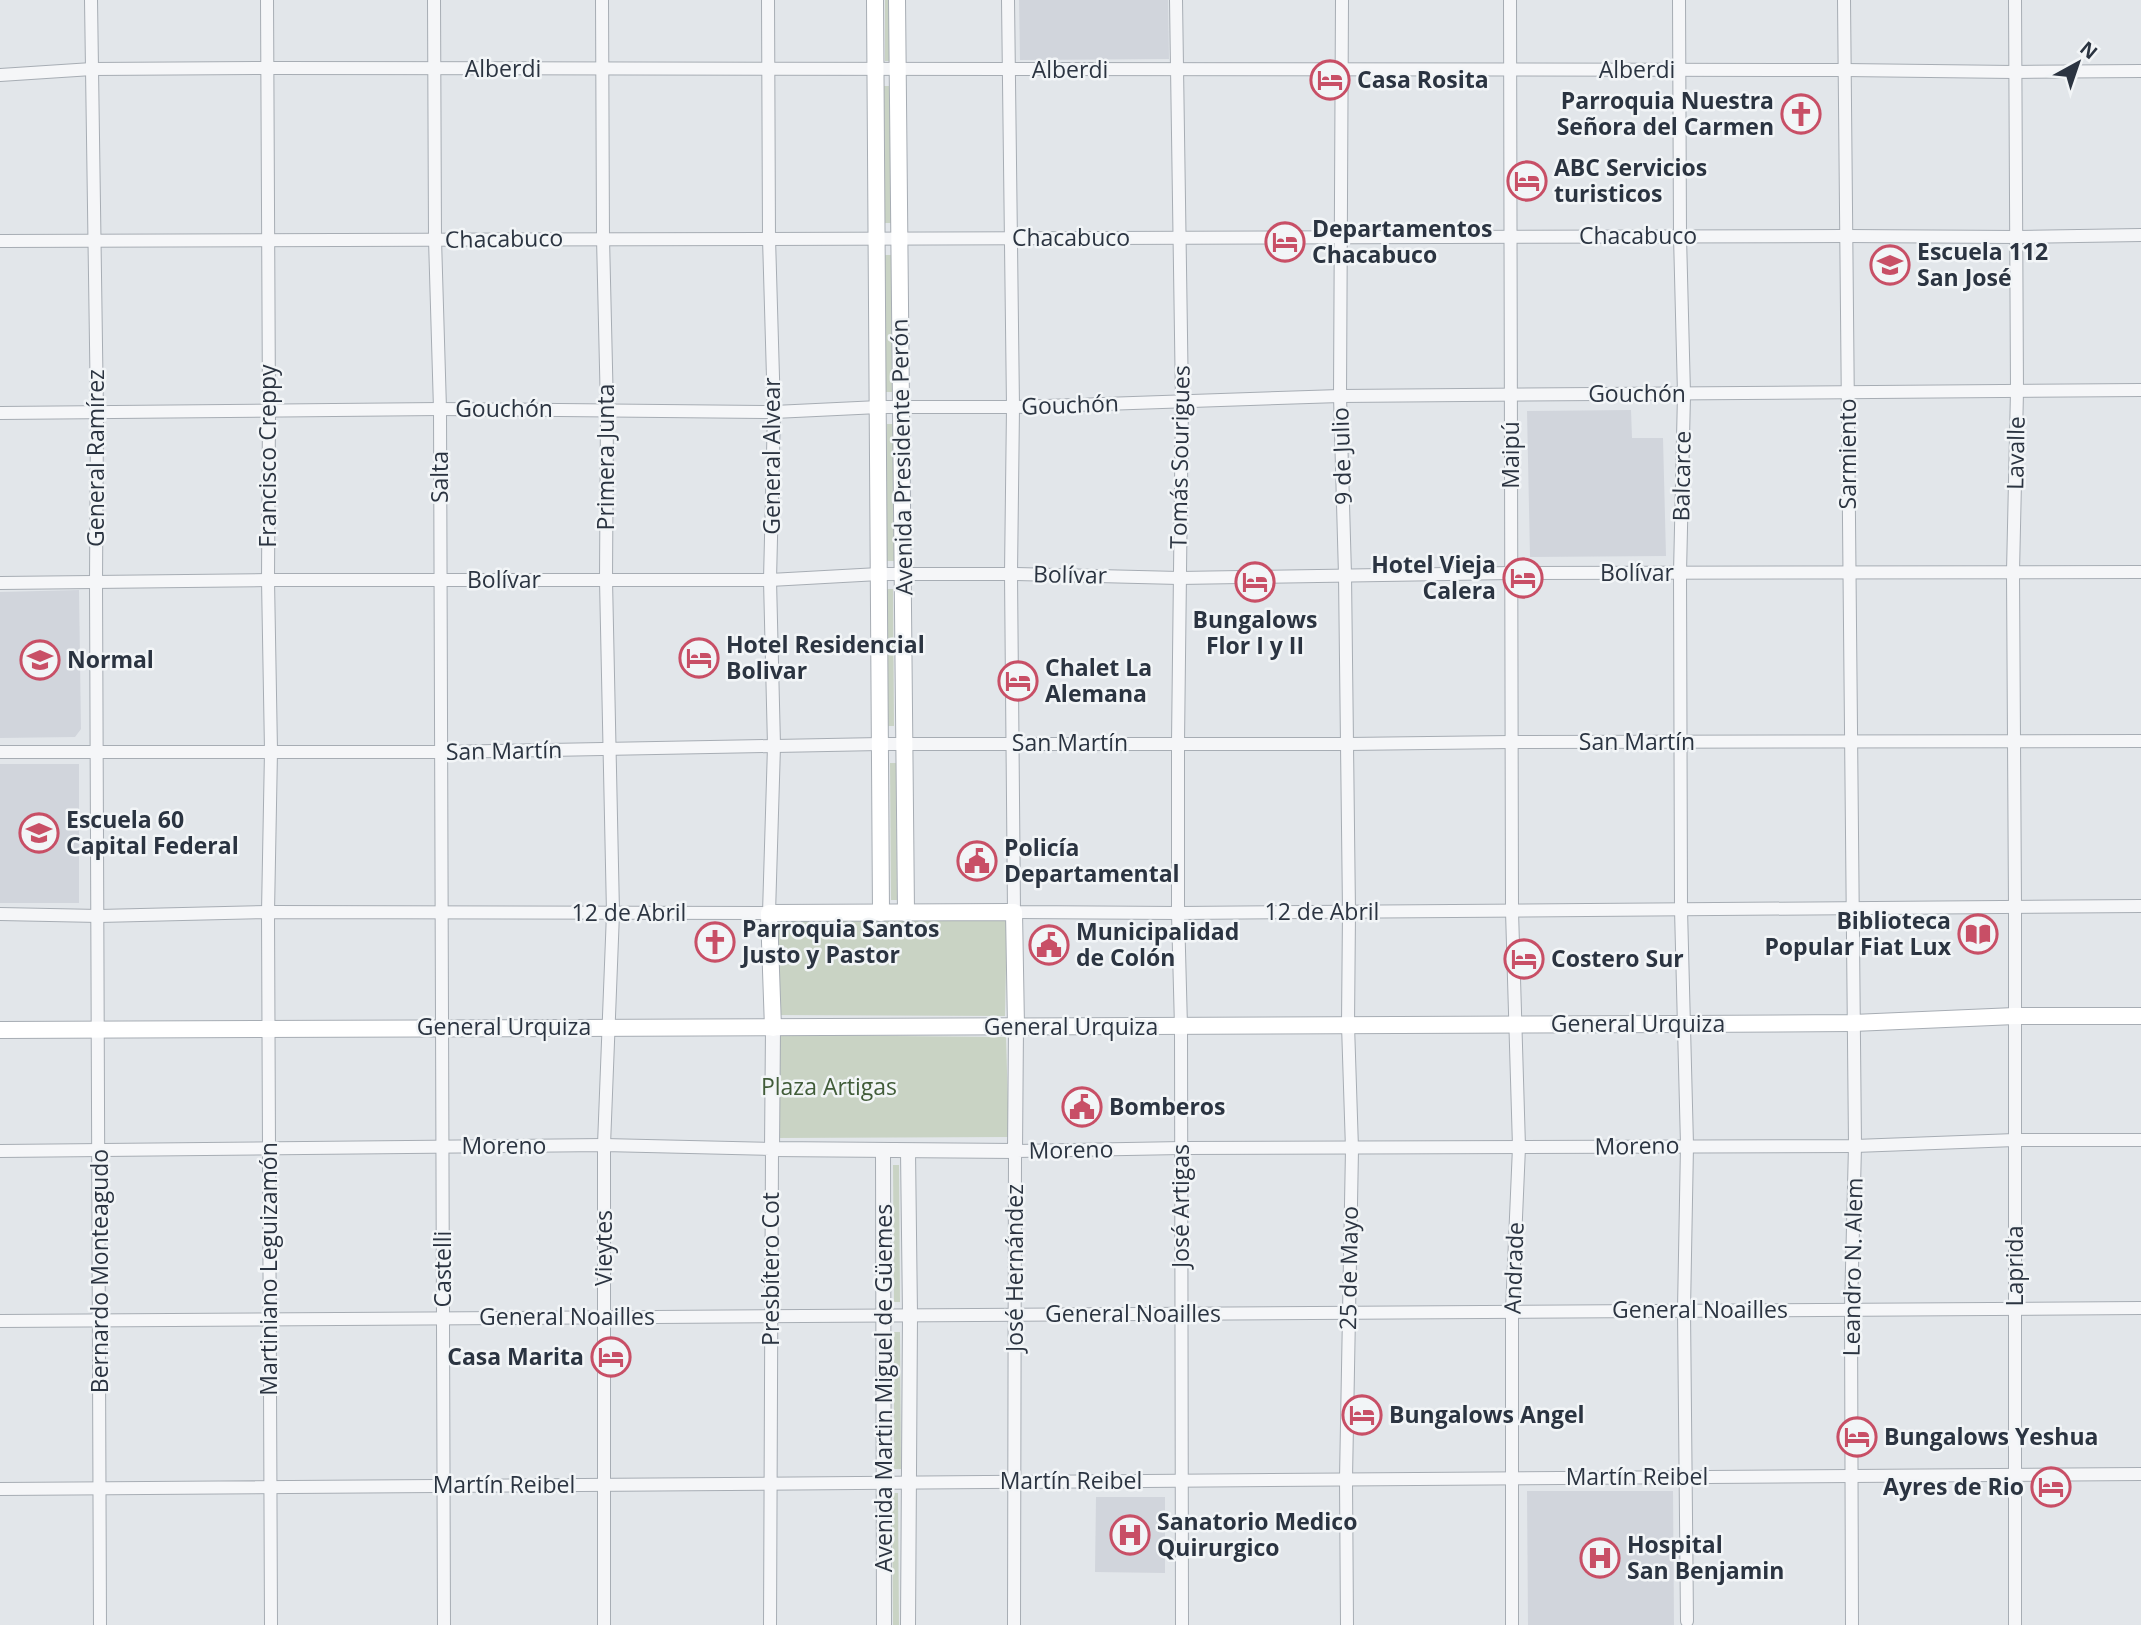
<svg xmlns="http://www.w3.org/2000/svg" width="2141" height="1625" font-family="'Open Sans',sans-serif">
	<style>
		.built { fill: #d1d5dc }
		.green { fill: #c9d3c4 }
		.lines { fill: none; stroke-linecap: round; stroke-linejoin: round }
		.minor-casing { stroke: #a7adb4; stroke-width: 14 }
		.tertiary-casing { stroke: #a7adb4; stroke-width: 16 }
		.secondary-casing { stroke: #a7adb4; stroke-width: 18 }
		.minor { stroke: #f5f6f8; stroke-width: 12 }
		.tertiary { stroke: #f5f6f8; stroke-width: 14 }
		.secondary { stroke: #fff; stroke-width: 16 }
		.labels { text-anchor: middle; stroke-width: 5; stroke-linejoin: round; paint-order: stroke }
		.street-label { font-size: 23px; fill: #2b3441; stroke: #f2f5f7 }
		.poi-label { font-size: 23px; font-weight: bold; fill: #2b3441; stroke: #f2f5f7; text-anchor: start }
		.park-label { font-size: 23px; fill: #415c39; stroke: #f2f5f7 }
	</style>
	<rect width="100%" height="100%" fill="#e2e6ea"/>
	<!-- built -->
	<g class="built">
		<polygon points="1019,0 1168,0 1169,59 1020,60"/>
		<polygon points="1631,410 1632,438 1663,438 1666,556 1530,557 1527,411"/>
		<polygon points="79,590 81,729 75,737 0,738 0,592"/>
		<rect x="0" y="764" width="79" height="139"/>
		<polygon points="1527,1491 1673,1491 1674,1625 1528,1625"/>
		<polygon points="1096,1497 1165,1497 1165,1573 1095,1572"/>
	</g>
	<!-- green -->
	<g class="green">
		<rect x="885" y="0" width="6" height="61"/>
		<polygon points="884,86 891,86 891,223 885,223"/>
		<polygon points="885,255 891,255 892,392 886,392"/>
		<polygon points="887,424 893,424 894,561 887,561"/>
		<polygon points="887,589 893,589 894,726 888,726"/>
		<polygon points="890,763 896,763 897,900 891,900"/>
		<polygon points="1007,917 1005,1016 775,1015 776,921"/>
		<polygon points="779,1035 1006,1037 1009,1137 778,1138"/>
		<polygon points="893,1165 899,1165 900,1302 894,1302"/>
		<polygon points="894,1332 900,1332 901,1469 894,1469"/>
		<polygon points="892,1493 898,1493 899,1625 893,1625"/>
	</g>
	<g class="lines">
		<!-- minor casing -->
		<g class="minor-casing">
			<g id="minor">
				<polyline points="91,0 97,413 96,582 100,1625"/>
				<polyline points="267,0 269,410 268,580 271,751 268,912 271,1625"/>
				<polyline points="434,0 435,239 440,409 444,1625"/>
				<polyline points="602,0 603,238 607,410 606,580 613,913 604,1145 604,1625"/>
				<polyline points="1008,0 1013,407 1011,574 1014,912 1178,913 2141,906"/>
				<polyline points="1176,0 1182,402 1178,743 1178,913 1181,1027 1182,1625"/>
				<polyline points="1342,0 1340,396 1345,575 1349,912 1348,1025 1352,1149 1346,1479 1347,1625"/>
				<polyline points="1510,0 1512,911 1519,1147 1512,1311 1512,1625"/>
				<polyline points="1679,0 1680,236 1684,394 1680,573 1681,909 1687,1145 1684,1310 1687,1621"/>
				<polyline points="1844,0 1855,1146 1851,1309 1852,1625"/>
				<polyline points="2015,0 2017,391 2013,572 2015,907 2015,1625"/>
				<polyline points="0,75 92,69 267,68 1845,70 2014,72 2141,71"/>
				<polyline points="0,241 1846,236 2017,237 2141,235"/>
				<polyline points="0,413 440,409 774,412 879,407 1013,407 1340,396 2141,390"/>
				<polyline points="0,583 268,580 770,580 879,574 1011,574 1179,578 1511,573 2141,572"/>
				<polyline points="0,752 442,752 880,744 1347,744 1511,742 2141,741"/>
				<polyline points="0,914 99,916 268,912 769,913 774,746 770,580 774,412 769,238 768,0"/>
				<polyline points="0,1151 604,1145 772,1149 770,1625"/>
				<polyline points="0,1321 2141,1308"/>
				<polyline points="0,1489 2141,1474"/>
				<polyline points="1014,1625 1015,1151 1182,1148 1855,1146 2015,1140 2141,1140"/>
			</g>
		</g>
		<!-- tertiary casing -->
		<g class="tertiary-casing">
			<g id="tertiary">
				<polyline points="773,1028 772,1149 1015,1151 1016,1027"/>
				<polyline points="883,1150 884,1625"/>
				<polyline points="908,1625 910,1315 908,1151"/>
			</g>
		</g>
		<!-- secondary casing -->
		<g class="secondary-casing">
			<g id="secondary">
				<polyline points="875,0 881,913"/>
				<polyline points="897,0 906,913"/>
				<polyline points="773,1028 769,913 1014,912 1016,1027"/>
				<polyline points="0,1030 1682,1024 1853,1023 2015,1016 2141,1016"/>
			</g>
		</g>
		<!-- minor -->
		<use href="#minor" class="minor"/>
		<!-- tertiary -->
		<use href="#tertiary" class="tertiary"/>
		<!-- secondary -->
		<use href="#secondary" class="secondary"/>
	</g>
	<!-- icons -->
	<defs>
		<g id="hotel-ring" transform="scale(2.0125)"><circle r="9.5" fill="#f2f5f7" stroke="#c84f66" stroke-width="1.5"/><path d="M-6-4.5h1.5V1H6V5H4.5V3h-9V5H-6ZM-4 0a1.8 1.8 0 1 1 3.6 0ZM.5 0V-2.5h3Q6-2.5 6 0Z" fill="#c84f66"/></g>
		<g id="church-ring" transform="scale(2.0125)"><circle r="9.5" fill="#f2f5f7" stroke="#c84f66" stroke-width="1.5"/><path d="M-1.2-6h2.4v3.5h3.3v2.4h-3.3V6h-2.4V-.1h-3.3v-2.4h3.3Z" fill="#c84f66"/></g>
		<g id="school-ring" transform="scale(2.0125)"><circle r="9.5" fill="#f2f5f7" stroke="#c84f66" stroke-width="1.5"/><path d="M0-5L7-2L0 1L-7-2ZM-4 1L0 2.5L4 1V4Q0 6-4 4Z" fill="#c84f66"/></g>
		<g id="civic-ring" transform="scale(2.0125)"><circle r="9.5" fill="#f2f5f7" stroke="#c84f66" stroke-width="1.5"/><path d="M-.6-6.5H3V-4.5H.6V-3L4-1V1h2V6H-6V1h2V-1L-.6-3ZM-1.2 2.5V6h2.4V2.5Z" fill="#c84f66"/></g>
		<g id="library-ring" transform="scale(2.0125)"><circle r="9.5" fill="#f2f5f7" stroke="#c84f66" stroke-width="1.5"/><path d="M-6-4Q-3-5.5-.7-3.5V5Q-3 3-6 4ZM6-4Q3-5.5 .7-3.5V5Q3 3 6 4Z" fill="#c84f66"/></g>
		<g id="hospital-ring" transform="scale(2.0125)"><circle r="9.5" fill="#f2f5f7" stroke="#c84f66" stroke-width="1.5"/><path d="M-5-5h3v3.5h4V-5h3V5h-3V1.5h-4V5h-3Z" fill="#c84f66"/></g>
	</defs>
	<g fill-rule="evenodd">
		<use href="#hotel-ring" x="1330" y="80"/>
		<use href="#church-ring" x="1801" y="114"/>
		<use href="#hotel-ring" x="1527" y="181"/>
		<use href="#hotel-ring" x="1285" y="242"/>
		<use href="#school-ring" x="1890" y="265"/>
		<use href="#hotel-ring" x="1523" y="578"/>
		<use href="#hotel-ring" x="1255" y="582"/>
		<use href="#hotel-ring" x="699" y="658"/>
		<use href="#school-ring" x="40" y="660"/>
		<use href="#hotel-ring" x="1018" y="681"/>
		<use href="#school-ring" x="39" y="833"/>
		<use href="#civic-ring" x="977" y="861"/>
		<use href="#library-ring" x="1978" y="934"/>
		<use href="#church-ring" x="715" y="942"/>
		<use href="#civic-ring" x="1049" y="945"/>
		<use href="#hotel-ring" x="1524" y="959"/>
		<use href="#civic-ring" x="1082" y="1107"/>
		<use href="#hotel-ring" x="611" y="1357"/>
		<use href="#hotel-ring" x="1362" y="1415"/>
		<use href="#hotel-ring" x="1857" y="1437"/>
		<use href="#hotel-ring" x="2051" y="1487"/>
		<use href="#hospital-ring" x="1130" y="1535"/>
		<use href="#hospital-ring" x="1600" y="1558"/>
	</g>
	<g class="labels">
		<!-- street labels -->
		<g class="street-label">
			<text x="503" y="77">Alberdi</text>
			<text x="1070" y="78">Alberdi</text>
			<text x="1637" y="78">Alberdi</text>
			<text x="1638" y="244">Chacabuco</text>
			<text x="1071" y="246">Chacabuco</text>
			<text transform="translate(504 239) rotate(-1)" y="8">Chacabuco</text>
			<text x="1637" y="402">Gouchón</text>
			<text transform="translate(1070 405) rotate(-2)" y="8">Gouchón</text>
			<text x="504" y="417">Gouchón</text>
			<text transform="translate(2016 453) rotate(-89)" y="8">Lavalle</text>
			<text transform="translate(1848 454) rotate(-90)" y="8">Sarmiento</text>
			<text transform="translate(1511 455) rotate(-90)" y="8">Maipú</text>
			<text transform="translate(268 456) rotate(-90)" y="8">Francisco Creppy</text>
			<text transform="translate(772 456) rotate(-90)" y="8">General Alvear</text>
			<text transform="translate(1342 456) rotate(-92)" y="8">9 de Julio</text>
			<text transform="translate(606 457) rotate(-90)" y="8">Primera Junta</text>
			<text transform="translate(902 457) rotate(-91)" y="8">Avenida Presidente Perón</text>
			<text transform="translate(1180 457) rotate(-89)" y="8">Tomás Sourigues</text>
			<text transform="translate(96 458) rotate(-90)" y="8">General Ramírez</text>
			<text transform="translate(1682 476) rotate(-89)" y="8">Balcarce</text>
			<text transform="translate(440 477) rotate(-90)" y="8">Salta</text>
			<text x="1637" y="581">Bolívar</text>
			<text transform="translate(1070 575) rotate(1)" y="8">Bolívar</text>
			<text x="504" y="588">Bolívar</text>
			<text x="1637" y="750">San Martín</text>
			<text x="1070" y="751">San Martín</text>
			<text transform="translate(504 751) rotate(-1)" y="8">San Martín</text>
			<text x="1322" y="920">12 de Abril</text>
			<text x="629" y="921">12 de Abril</text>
			<text x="1638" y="1032">General Urquiza</text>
			<text x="504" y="1035">General Urquiza</text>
			<text x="1071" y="1035">General Urquiza</text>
			<text x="504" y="1154">Moreno</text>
			<text transform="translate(1637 1146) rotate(-1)" y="8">Moreno</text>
			<text transform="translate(1071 1150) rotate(-1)" y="8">Moreno</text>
			<text transform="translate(1181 1206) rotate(-90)" y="8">José Artigas</text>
			<text transform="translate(604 1248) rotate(-90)" y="8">Vieytes</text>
			<text transform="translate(2015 1266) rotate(-90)" y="8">Laprida</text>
			<text transform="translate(1853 1267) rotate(-89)" y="8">Leandro N. Alem</text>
			<text transform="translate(1015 1268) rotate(-90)" y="8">José Hernández</text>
			<text transform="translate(1349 1268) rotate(-89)" y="8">25 de Mayo</text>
			<text transform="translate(1514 1268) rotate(-88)" y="8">Andrade</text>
			<text transform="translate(269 1269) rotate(-90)" y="8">Martiniano Leguizamón</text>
			<text transform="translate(443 1269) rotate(-90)" y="8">Castelli</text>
			<text transform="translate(771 1269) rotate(-90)" y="8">Presbítero Cot</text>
			<text transform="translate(100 1271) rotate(-90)" y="8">Bernardo Monteagudo</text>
			<text x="1700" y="1318">General Noailles</text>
			<text x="1133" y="1322">General Noailles</text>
			<text x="567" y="1325">General Noailles</text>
			<text transform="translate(884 1388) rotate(-90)" y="8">Avenida Martin Miguel de Güemes</text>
			<text x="1637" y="1485">Martín Reibel</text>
			<text x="1071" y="1489">Martín Reibel</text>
			<text x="504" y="1493">Martín Reibel</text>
		</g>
		<!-- poi labels -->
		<g class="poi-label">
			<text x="1357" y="88">Casa Rosita</text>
			<text x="1774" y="109" text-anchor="end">Parroquia Nuestra<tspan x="1774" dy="26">Señora del Carmen</tspan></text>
			<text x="1554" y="176">ABC Servicios<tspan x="1554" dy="26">turisticos</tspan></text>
			<text x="1312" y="237">Departamentos<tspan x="1312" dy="26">Chacabuco</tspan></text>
			<text x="1917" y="260">Escuela 112<tspan x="1917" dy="26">San José</tspan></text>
			<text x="1496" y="573" text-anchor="end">Hotel Vieja<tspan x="1496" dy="26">Calera</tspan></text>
			<text x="1255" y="628" text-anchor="middle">Bungalows<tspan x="1255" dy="26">Flor I y II</tspan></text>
			<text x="726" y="653">Hotel Residencial<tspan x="726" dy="26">Bolivar</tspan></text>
			<text x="67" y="668">Normal</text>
			<text x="1045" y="676">Chalet La<tspan x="1045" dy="26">Alemana</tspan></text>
			<text x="66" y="828">Escuela 60<tspan x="66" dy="26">Capital Federal</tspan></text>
			<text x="1004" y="856">Policía<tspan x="1004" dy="26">Departamental</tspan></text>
			<text x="1951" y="929" text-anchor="end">Biblioteca<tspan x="1951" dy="26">Popular Fiat Lux</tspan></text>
			<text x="742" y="937">Parroquia Santos<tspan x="742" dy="26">Justo y Pastor</tspan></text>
			<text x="1076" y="940">Municipalidad<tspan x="1076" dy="26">de Colón</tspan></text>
			<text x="1551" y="967">Costero Sur</text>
			<text x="1109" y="1115">Bomberos</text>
			<text x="584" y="1365" text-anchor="end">Casa Marita</text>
			<text x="1389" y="1423">Bungalows Angel</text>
			<text x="1884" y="1445">Bungalows Yeshua</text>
			<text x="2024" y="1495" text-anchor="end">Ayres de Rio</text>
			<text x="1157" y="1530">Sanatorio Medico<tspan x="1157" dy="26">Quirurgico</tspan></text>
			<text x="1627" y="1553">Hospital<tspan x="1627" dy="26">San Benjamin</tspan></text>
		</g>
		<!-- park labels -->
		<g class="park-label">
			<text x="829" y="1095">Plaza Artigas</text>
		</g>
	</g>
	<!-- north arrow -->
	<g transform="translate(2078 63) rotate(40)" stroke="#f2f5f7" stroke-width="5" paint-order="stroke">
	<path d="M0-5L12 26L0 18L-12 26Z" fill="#2b3441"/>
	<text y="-10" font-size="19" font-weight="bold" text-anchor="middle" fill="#2b3441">N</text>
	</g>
</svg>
